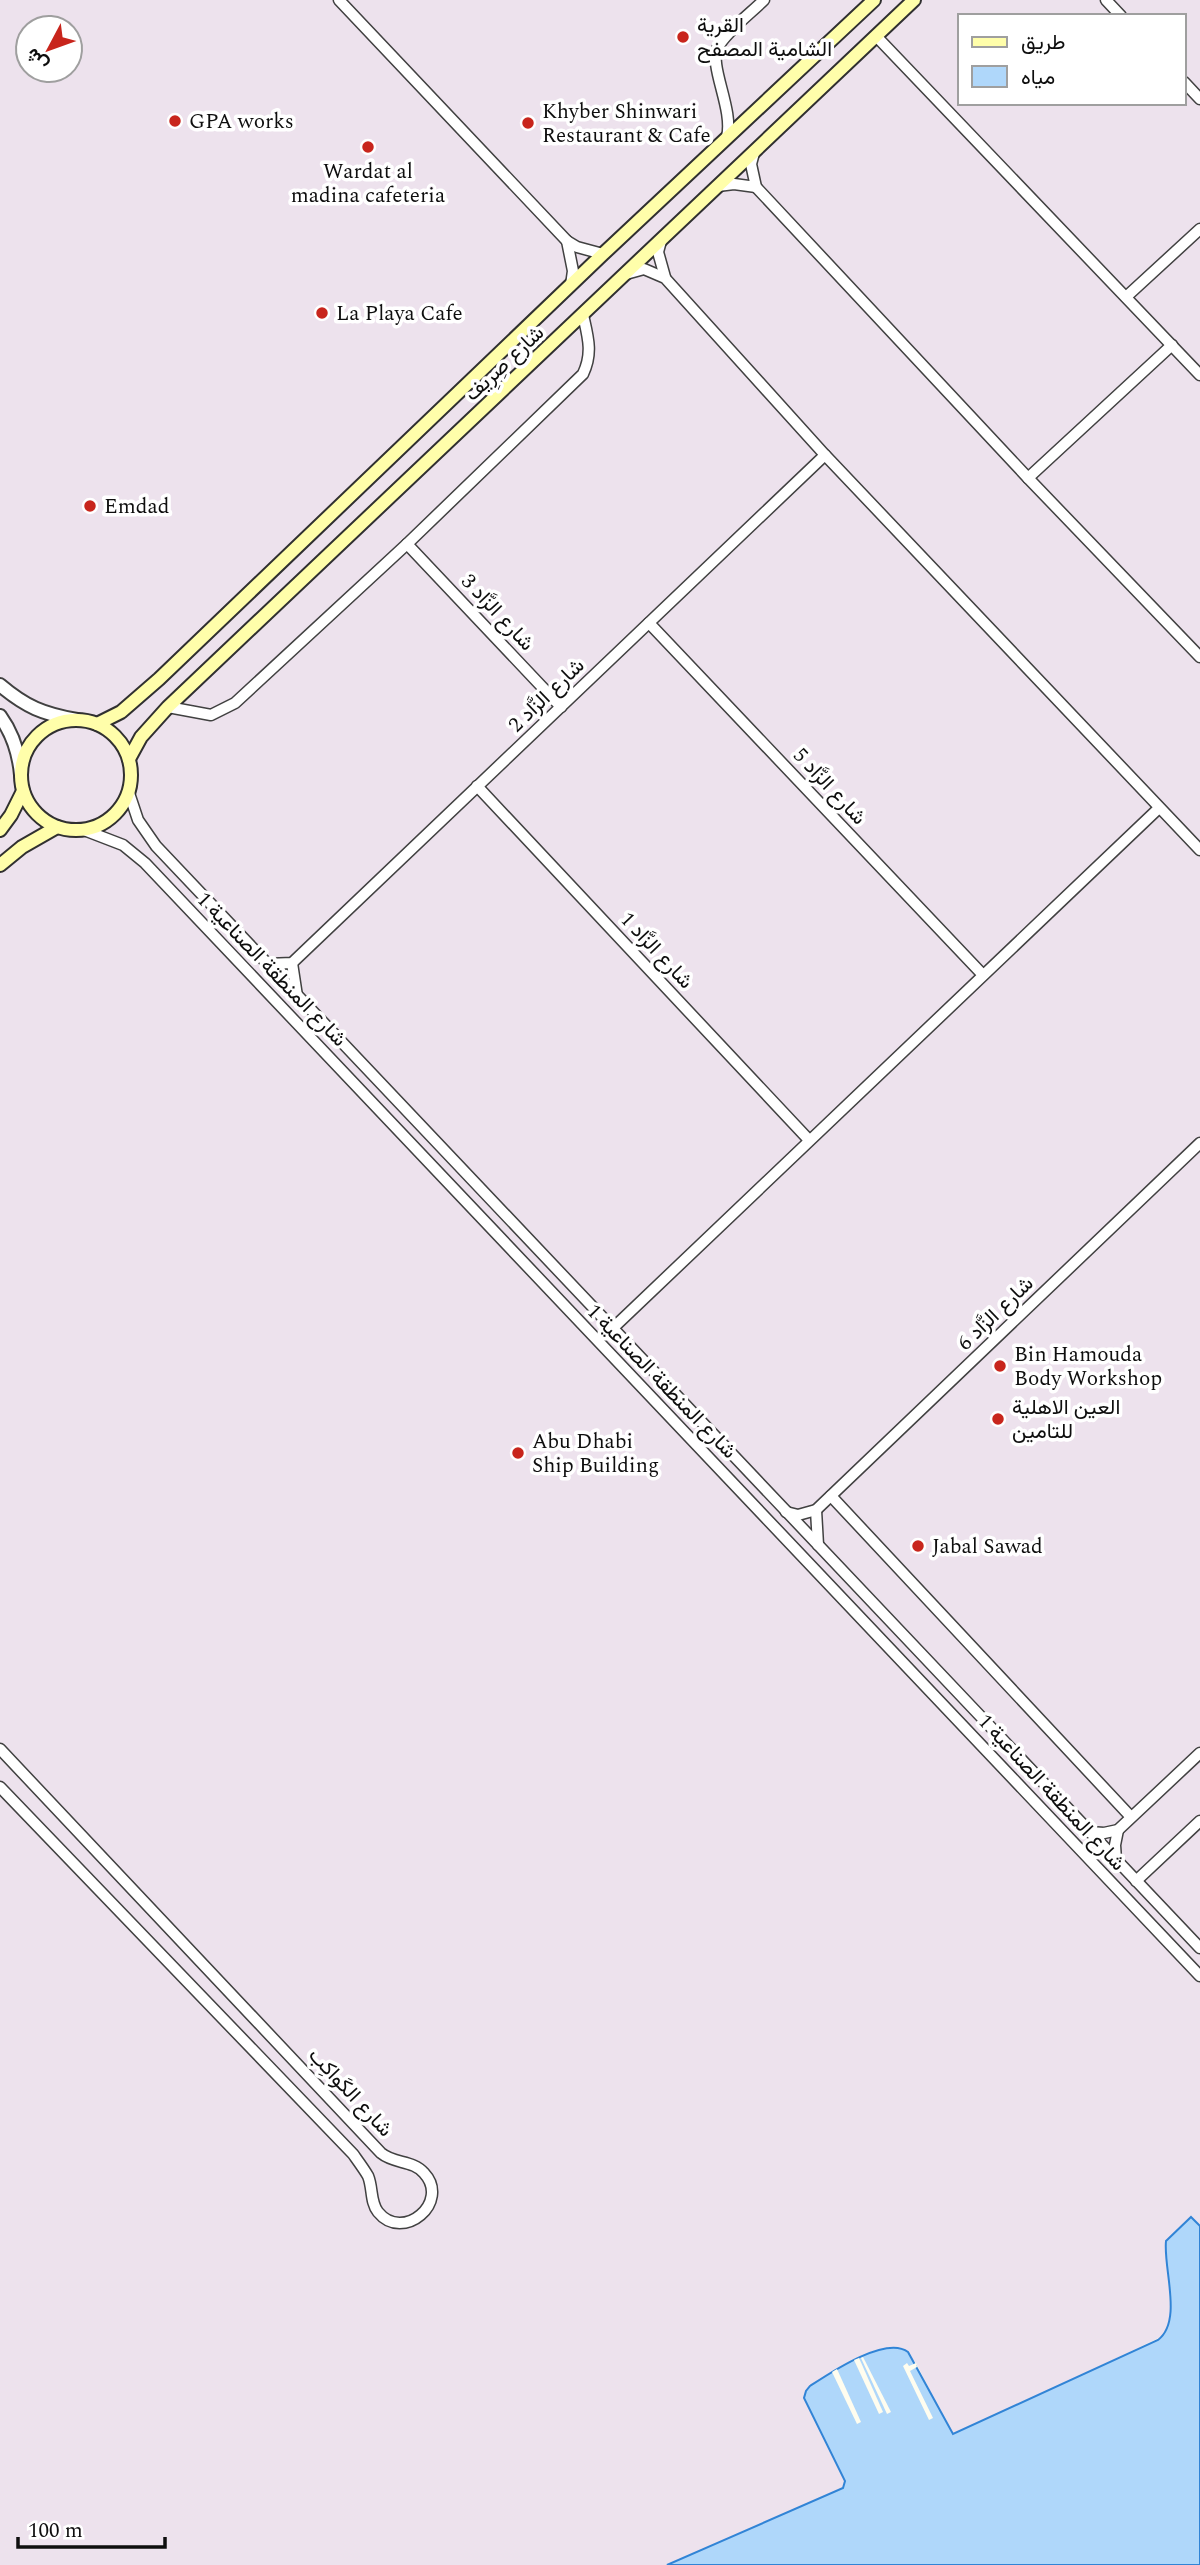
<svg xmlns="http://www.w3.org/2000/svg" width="1200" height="2565" font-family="Spectral,Vazirmatn,serif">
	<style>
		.industrial { fill: #ede2ed; fill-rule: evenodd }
		.water { fill: #afd7fa; stroke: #3184d6; stroke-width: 2 }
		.pier { fill: #fffdef }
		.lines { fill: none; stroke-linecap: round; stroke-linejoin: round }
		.minor-casing { stroke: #414141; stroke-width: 13 }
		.tertiary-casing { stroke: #414141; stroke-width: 16 }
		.secondary-casing { stroke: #303030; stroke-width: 16 }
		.minor { stroke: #fff; stroke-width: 10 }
		.tertiary { stroke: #fff; stroke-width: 12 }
		.secondary { stroke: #fffeaa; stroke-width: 12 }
		.poi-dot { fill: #c8251c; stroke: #fff; stroke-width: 2.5 }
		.labels { text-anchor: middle; stroke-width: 7; stroke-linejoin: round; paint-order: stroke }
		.poi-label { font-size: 21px; fill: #0e0e0e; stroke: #fff; text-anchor: start }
		.street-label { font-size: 21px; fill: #0e0e0e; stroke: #fff }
	</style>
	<rect width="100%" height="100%" fill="#fffdef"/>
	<!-- industrial -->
	<path class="industrial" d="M0,0H1200V2226L1190,2218L1166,2241L1171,2320L1165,2335L957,2434H953L950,2431L916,2363L902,2348L889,2347L832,2372L807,2405L845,2481L843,2488L667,2565H0ZM960,16H1184V103H960ZM28,28H70V70H28Z"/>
	<!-- water -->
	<path class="water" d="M1191,2217L1200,2226V2565H667L843,2488L845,2481L804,2398L806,2391L810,2386C830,2373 886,2335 908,2352L953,2434L1158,2340C1183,2321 1163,2268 1166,2241Z"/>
	<!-- pier -->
	<g class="pier">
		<polygon points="863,2357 891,2412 887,2414 861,2358"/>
		<polygon points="859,2358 883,2412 879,2414 854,2360"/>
		<polygon points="907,2363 909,2366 916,2363 917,2367 910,2371 933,2418 929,2420 903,2366"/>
		<polygon points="837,2369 861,2422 857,2424 832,2372"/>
	</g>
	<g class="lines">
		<!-- minor casing -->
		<g class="minor-casing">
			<g id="minor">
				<polyline points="339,0 567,241 577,247 603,254"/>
				<polyline points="1106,0 1121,16"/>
				<polyline points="876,36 1200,375"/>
				<polyline points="1184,82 1200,99"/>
				<path d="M727,137C734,109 708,65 718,47C727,31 751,13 764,0"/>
				<polyline points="754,153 751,164 756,187 1028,478 1200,657"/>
				<polyline points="718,186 734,184 756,187"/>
				<polyline points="567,241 573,271 571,285"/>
				<polyline points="661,241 658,252 665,277"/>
				<polyline points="626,274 644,269 665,278 825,455 1200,850"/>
				<polyline points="1126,297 1200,229"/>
				<polyline points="1028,478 1172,345"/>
				<polyline points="407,544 561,707"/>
				<polyline points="649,623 983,975"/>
				<path d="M168,707L211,715L235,703L407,544L583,374C593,353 588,337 583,315"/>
				<polyline points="477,786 809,1140"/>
				<polyline points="129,793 138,820 156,846 1200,1948"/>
				<polyline points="84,830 123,845 145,863 1200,1976"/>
				<polyline points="292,963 297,996"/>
				<polyline points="267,964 292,963 825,455"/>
				<polyline points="612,1329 1159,808"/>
				<polyline points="831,1496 1131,1817"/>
				<polyline points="816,1510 818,1545"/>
				<polyline points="786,1512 798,1515 816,1510 1200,1143"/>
				<path d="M0,1749L381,2153C394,2164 413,2160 424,2173C451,2202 403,2243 378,2212C370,2202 373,2188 368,2176C364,2169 358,2161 353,2154L0,1787"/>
				<polyline points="1090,1832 1104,1833 1118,1830 1200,1753"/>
				<polyline points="1116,1860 1115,1845 1118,1830"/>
				<polyline points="1136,1881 1200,1821"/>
			</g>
		</g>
		<!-- tertiary casing -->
		<g class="tertiary-casing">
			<g id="tertiary">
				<path d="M0,685C26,707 43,714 77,720"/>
				<path d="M0,716C13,734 19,753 21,775"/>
			</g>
		</g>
		<!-- secondary casing -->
		<g class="secondary-casing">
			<g id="secondary">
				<circle cx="76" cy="775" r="55"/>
				<polyline points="97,724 121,712 159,679 603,254 874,0"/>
				<polyline points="129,759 141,737 168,707 914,0"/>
				<polyline points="0,830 11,815 23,791"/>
				<polyline points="0,865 22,847 57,827"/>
			</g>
		</g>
		<!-- minor -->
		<use href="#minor" class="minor"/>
		<!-- tertiary -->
		<use href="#tertiary" class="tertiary"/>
		<!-- secondary -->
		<use href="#secondary" class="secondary"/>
	</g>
	<!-- markers -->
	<g class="poi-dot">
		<circle cx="683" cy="37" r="7"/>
		<circle cx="175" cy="121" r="7"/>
		<circle cx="528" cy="123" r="7"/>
		<circle cx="368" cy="147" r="7"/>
		<circle cx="322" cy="313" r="7"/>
		<circle cx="90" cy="506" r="7"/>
		<circle cx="1000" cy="1366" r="7"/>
		<circle cx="998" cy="1419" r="7"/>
		<circle cx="518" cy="1453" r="7"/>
		<circle cx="918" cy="1546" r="7"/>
	</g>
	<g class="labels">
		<!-- poi labels -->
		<g class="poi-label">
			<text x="697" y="32">القرية<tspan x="697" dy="24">الشامية المصفح</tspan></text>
			<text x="542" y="118">Khyber Shinwari<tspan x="542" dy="24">Restaurant &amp; Cafe</tspan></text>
			<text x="189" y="128">GPA works</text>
			<text x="368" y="178" text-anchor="middle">Wardat al<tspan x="368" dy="24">madina cafeteria</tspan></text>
			<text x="336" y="320">La Playa Cafe</text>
			<text x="104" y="513">Emdad</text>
			<text x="1014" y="1361">Bin Hamouda<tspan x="1014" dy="24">Body Workshop</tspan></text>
			<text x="1012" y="1414">العين الاهلية<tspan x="1012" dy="24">للتامين</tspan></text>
			<text x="532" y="1448">Abu Dhabi<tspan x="532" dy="24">Ship Building</tspan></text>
			<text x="932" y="1553">Jabal Sawad</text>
		</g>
		<!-- street labels -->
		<g class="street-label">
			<text transform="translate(504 363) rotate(-43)" y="7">شارع صِرِيف</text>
			<text transform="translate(498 612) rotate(47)" y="7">شارع الزَّاد 3</text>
			<text transform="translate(546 695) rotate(-44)" y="7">شارع الزَّاد 2</text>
			<text transform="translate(830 786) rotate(47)" y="7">شارع الزَّاد 5</text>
			<text transform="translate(657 950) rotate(47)" y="7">شارع الزَّاد 1</text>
			<text transform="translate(272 969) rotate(46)" y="7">شارع المنطقة الصناعية 1</text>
			<text transform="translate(995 1313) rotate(-44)" y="7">شارع الزَّاد 6</text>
			<text transform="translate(662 1381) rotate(46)" y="7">شارع المنطقة الصناعية 1</text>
			<text transform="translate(1052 1792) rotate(47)" y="7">شارع المنطقة الصناعية 1</text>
			<text transform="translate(351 2092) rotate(47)" y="7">شارع الكَواكِب</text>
		</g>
	</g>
	<!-- legend -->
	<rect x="958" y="14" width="228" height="91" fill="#ffffff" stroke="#9f9f9f" stroke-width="2"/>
	<rect x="972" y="37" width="35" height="10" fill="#fffeaa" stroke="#9f9f9f" stroke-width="2"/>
	<text x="1021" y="49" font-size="21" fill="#0e0e0e">طريق</text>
	<rect x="972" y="66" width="35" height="21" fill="#afd7fa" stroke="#9f9f9f" stroke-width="2"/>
	<text x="1021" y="84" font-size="21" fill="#0e0e0e">مياه</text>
	<!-- north arrow -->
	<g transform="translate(49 49) rotate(229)"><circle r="33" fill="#ffffff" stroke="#9f9f9f" stroke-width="2"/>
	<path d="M0-5L12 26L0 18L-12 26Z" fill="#c8251c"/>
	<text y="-10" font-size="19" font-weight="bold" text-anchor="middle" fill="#0e0e0e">ش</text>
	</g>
	<!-- scale -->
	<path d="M18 2537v10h147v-10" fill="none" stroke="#0e0e0e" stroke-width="3.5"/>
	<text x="28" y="2537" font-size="21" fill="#0e0e0e" stroke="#ffffff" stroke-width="5" paint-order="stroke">100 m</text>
</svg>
